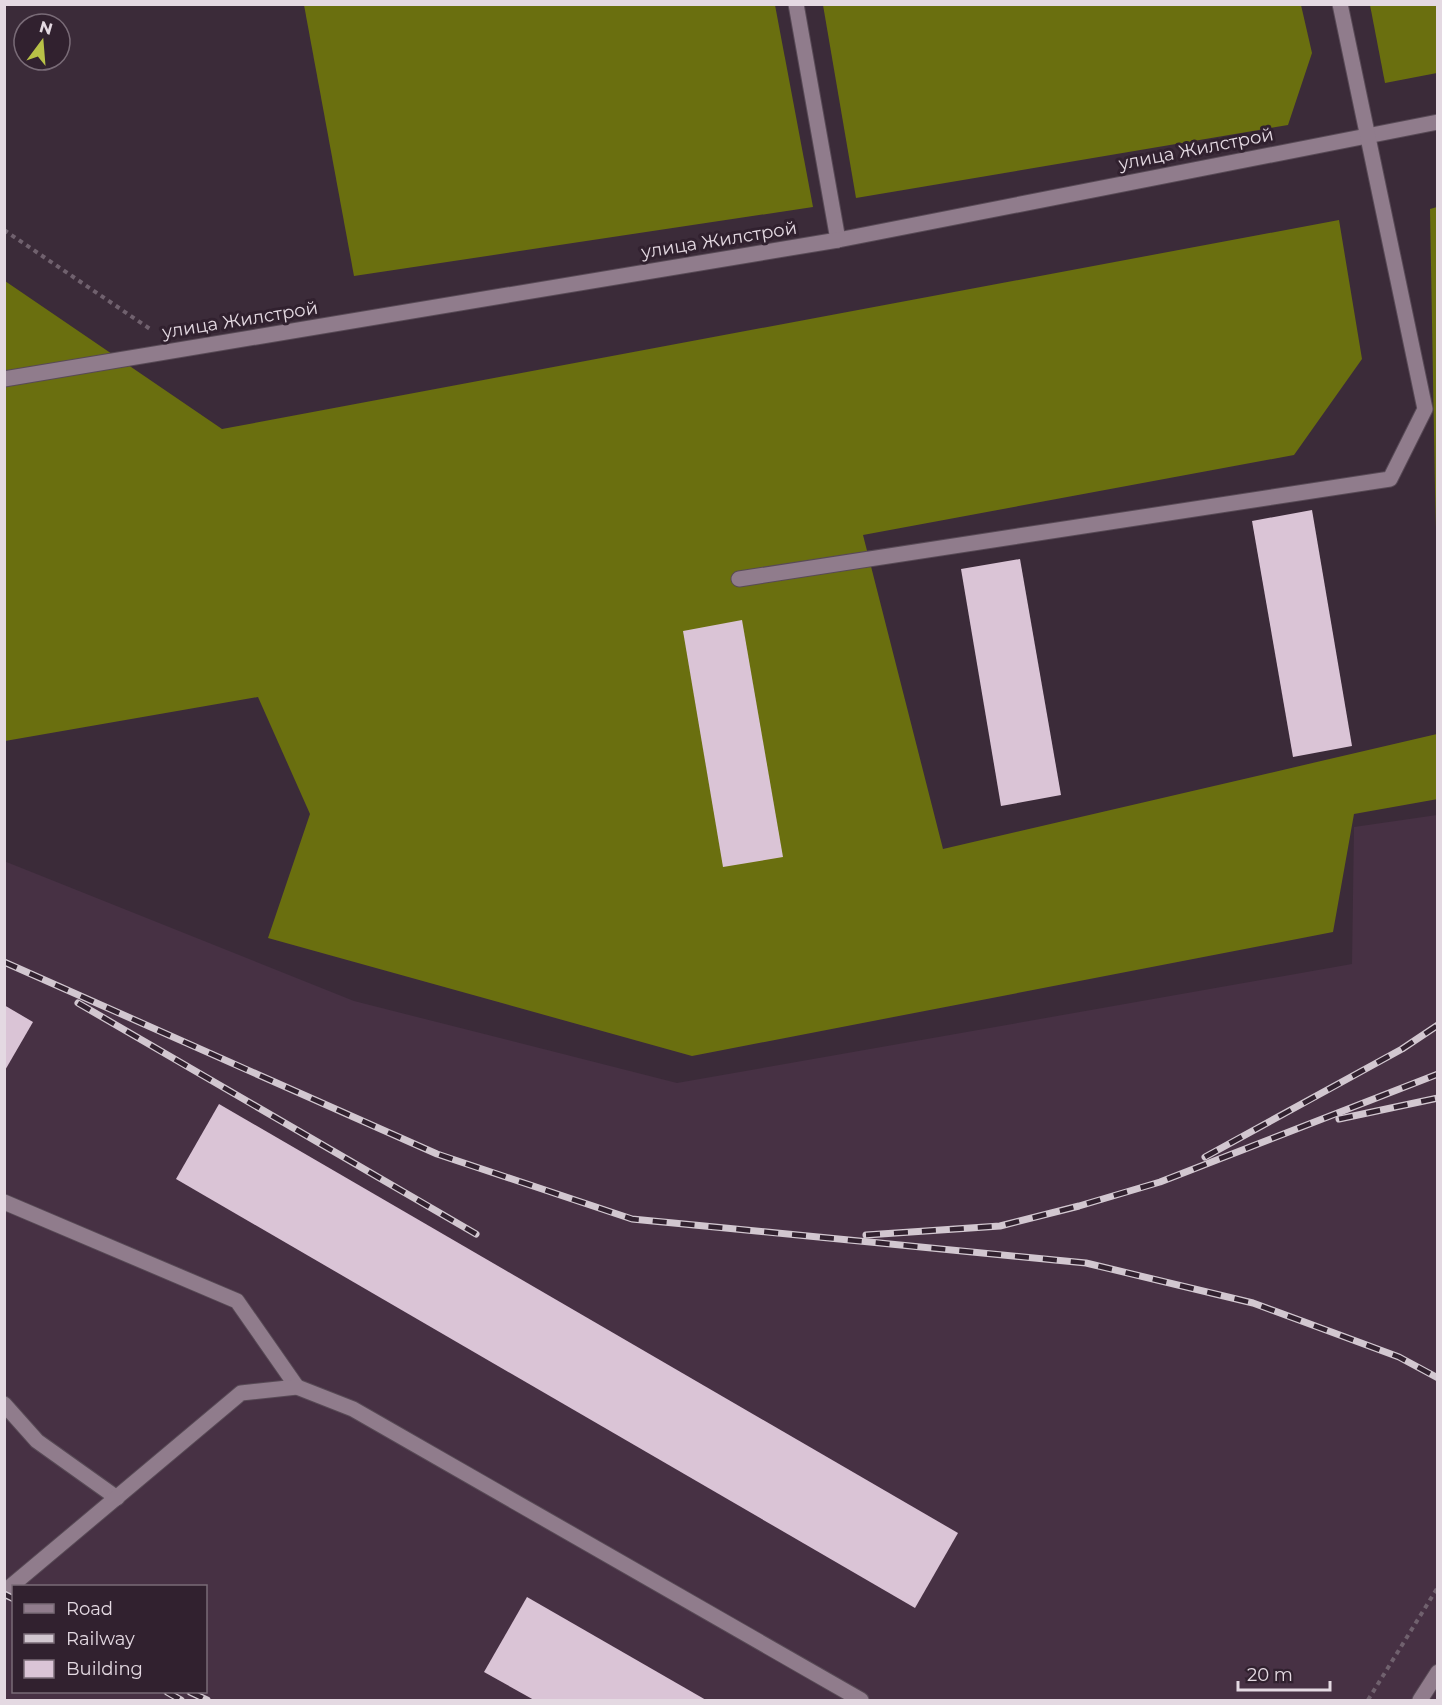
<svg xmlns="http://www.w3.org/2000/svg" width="1442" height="1705" font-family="Montserrat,sans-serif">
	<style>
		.built { fill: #473144; fill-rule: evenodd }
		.forest { fill: #6a6f0f }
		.building { fill: #dac4d6 }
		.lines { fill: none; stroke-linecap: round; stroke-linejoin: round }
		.minor-casing { stroke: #584a56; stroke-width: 17 }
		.path { stroke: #70616e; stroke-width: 4; stroke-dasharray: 4.5 4.5; stroke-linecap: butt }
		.minor { stroke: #907c8c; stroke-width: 15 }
		.rail-casing { stroke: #d2c7d0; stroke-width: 7 }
		.rail { stroke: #31212f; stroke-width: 4.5; stroke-dasharray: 14; stroke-linecap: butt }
		.labels { text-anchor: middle; stroke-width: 6; stroke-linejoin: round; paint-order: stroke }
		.street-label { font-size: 18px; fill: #e4d9e2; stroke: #31212f }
	</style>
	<rect width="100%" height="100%" fill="#3b2b39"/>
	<!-- built -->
	<path class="built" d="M1437,815V1700H5L4,861L354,1001L677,1083L1352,964L1354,827ZM14,1586H206V1692H14Z"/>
	<!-- forest -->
	<g class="forest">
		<polygon points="304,5 775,5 813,207 354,276"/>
		<polygon points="823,5 1301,5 1312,53 1288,125 856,198"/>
		<polygon points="1370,5 1437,5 1437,73 1385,83"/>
		<polygon points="1437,207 1438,207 1437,567 1435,489 1430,209"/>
		<polygon points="1339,220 1362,359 1294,455 863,535 943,849 1437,734 1438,799 1354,814 1333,932 692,1056 268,938 310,814 258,697 5,741 5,281 222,429"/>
	</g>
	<!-- building -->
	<g class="building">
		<polygon points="1312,510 1352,746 1293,757 1252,521"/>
		<polygon points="1020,559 1061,795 1001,806 961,569"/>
		<polygon points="742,620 783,857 723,867 683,631"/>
		<polygon points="4,1005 33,1022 4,1072"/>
		<polygon points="219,1104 958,1533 915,1608 176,1179"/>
		<polygon points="527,1597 706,1700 534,1700 484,1672"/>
	</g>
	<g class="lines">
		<!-- minor casing -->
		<g class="minor-casing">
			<g id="minor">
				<polyline points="796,4 838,240"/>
				<polyline points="4,379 838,240 1438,122"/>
				<polyline points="739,579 1390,479 1425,409 1340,4"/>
				<polyline points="4,1202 237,1301 297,1387"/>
				<polyline points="4,1404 37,1441 117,1498"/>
				<polyline points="4,1592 241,1393 297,1387 353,1409 861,1700"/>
				<polyline points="1420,1700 1438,1672"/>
			</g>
		</g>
		<!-- path -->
		<g class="path">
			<polyline points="4,230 153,331"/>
			<polyline points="1368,1700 1438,1587"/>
		</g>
		<!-- minor -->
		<use href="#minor" class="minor"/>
		<!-- rail casing -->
		<g class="rail-casing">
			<g id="rail">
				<polyline points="4,962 437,1154 632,1219 1086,1263 1253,1303 1399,1357 1438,1378"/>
				<polyline points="78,1003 476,1234"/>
				<polyline points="1339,1119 1438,1098"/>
				<polyline points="1205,1157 1402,1049 1438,1025"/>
				<polyline points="866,1235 1000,1226 1079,1206 1160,1182 1438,1074"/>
				<polyline points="4,1594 14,1599"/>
				<polyline points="167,1692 181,1700"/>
				<polyline points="190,1692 207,1700"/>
			</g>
		</g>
		<!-- rail -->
		<use href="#rail" class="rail"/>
	</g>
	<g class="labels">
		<!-- street labels -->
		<g class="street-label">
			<text transform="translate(1196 149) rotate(-11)" y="6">улица Жилстрой</text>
			<text transform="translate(719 240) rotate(-9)" y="6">улица Жилстрой</text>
			<text transform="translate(240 320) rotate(-9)" y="6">улица Жилстрой</text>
		</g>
	</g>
	<!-- border -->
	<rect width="1442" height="1705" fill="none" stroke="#e4d9e2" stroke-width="12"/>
	<!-- legend -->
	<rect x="12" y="1585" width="195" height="108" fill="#31212f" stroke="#796b77" stroke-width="1.5"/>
	<rect x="24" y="1604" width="30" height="9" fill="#907c8c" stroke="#796b77" stroke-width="1.5"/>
	<text x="66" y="1615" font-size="18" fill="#e4d9e2">Road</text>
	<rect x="24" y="1634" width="30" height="9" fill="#d2c7d0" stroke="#796b77" stroke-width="1.5"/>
	<text x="66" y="1645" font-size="18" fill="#e4d9e2">Railway</text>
	<rect x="24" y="1660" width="30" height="18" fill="#dac4d6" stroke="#796b77" stroke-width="1.5"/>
	<text x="66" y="1675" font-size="18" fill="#e4d9e2">Building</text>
	<!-- north arrow -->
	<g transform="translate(42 42) rotate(16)"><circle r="28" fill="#31212f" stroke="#796b77" stroke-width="1.5"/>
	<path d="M0-4.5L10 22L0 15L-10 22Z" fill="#b8c147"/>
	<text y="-9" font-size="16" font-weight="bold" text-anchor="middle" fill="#e4d9e2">N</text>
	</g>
	<!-- scale -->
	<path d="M1238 1681v9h92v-9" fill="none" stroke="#e4d9e2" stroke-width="3"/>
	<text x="1247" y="1681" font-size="18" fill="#e4d9e2" stroke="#31212f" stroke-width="4.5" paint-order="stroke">20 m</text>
</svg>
